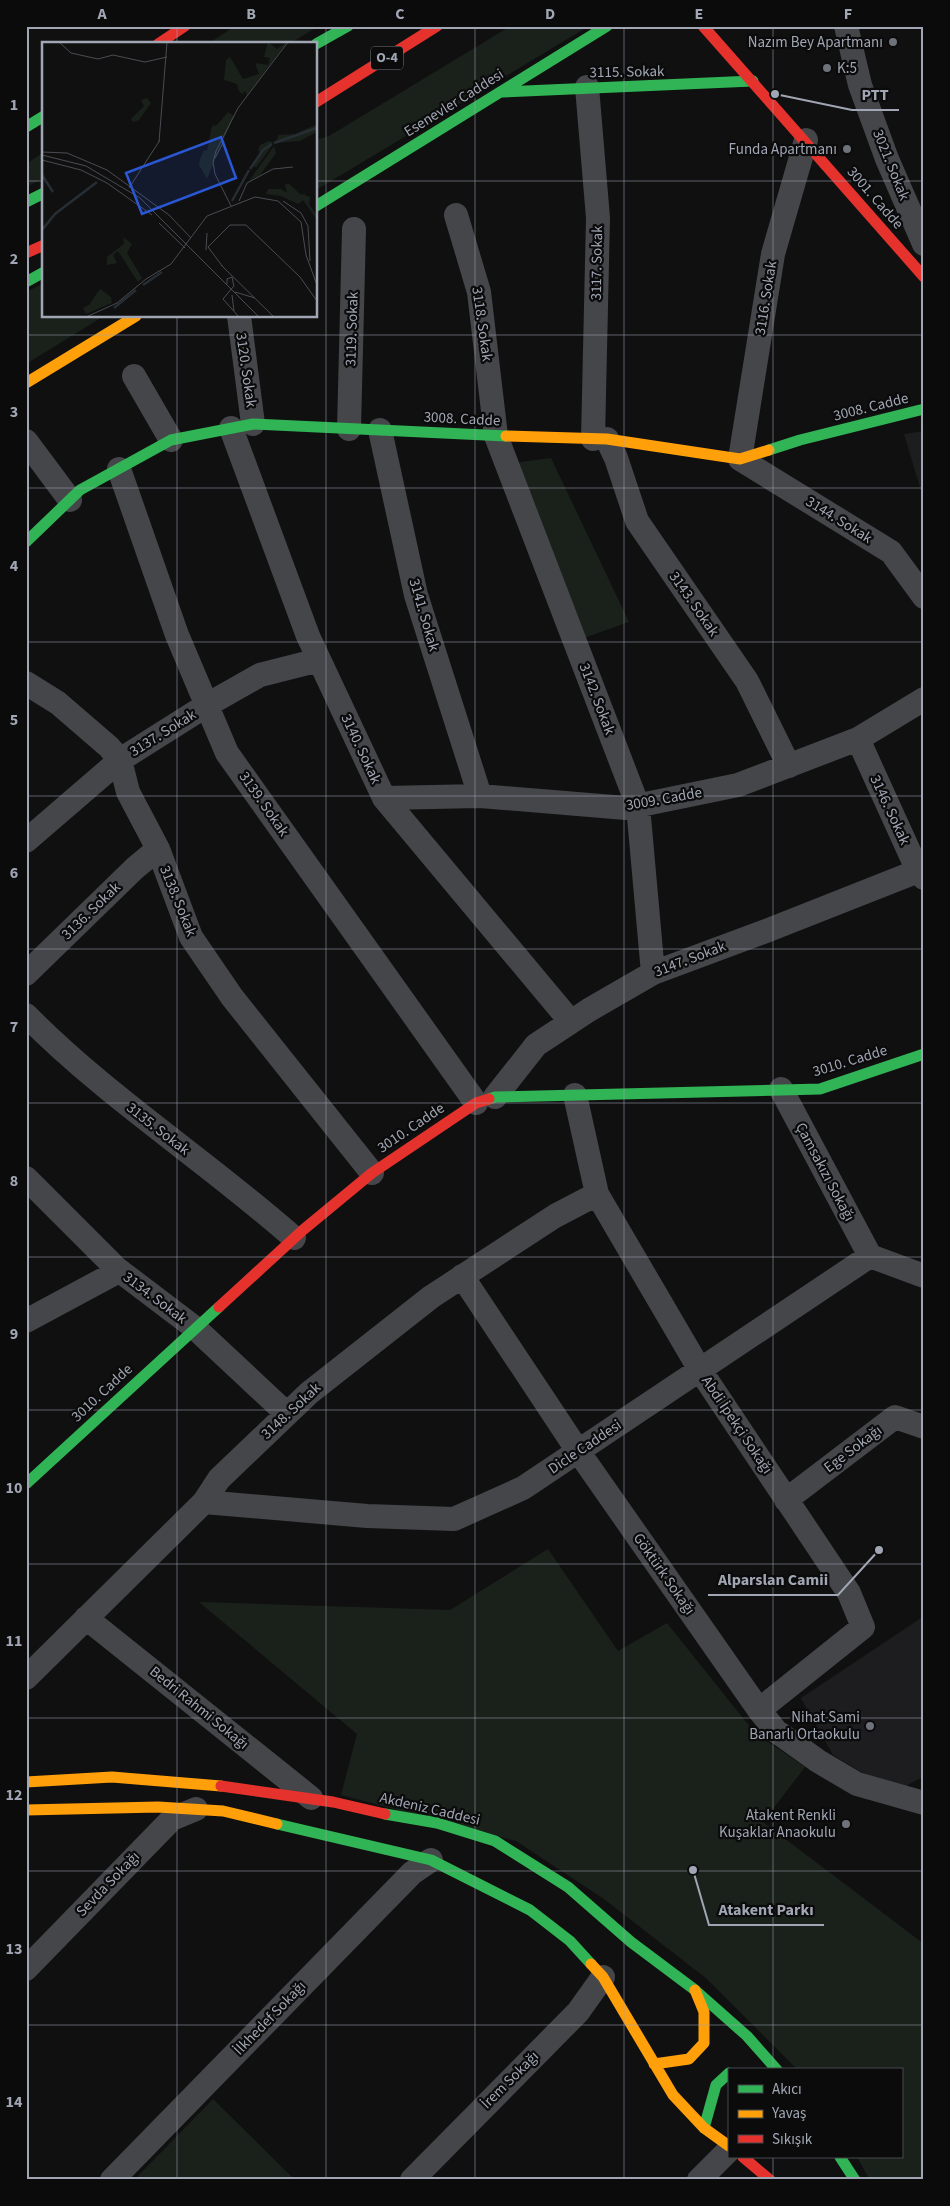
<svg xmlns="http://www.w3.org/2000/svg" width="950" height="2206" viewBox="0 0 950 2206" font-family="'Source Sans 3',sans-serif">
<rect width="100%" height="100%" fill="#101011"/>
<!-- built -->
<path fill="#1d1d1f" d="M924,431V501L904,434Z
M924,1616V1776L895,1792L833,1755L801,1698Z"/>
<!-- green -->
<path fill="#1a211b" d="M235,26H319L289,44H208Z
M511,26H589L316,190V140L329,136Z
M44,152V178L26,187V164Z
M44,283V316H104L26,364V292Z
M551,458L629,622L578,640L498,465Z
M548,1549L618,1651L667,1623L755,1733L805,1767L763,1822L924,1944V2180H870L857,2157H901V2070H798L707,1979L604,1899L516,1841L341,1795L357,1734L199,1602L450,1610Z
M213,2099L295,2180H134Z"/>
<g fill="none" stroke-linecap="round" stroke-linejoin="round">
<!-- street -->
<path stroke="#45464a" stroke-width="24" d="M846,26L860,85L887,159L924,244
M587,87L598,218L593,439
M806,140L773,254L740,459L891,552L924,597
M456,215L479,292L496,436L638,806L653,973
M239,316L253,424
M134,376L171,440
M231,428L308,636L384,798L571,1022
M349,429L354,229
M380,430L416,595L480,796
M607,439L616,458L637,521L747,681L789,766
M26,441L70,500
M119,469L177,635L227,753L476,1103
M26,683L58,703L109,747L120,760L128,792L158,849L191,937L232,997L372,1173
M858,739L918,871L924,878
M384,798L480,796L626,808L738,785L858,739L924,699
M26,841L120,760L207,705L260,675L319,660
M26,974L135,868L158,849
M26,1015C108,1098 207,1161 294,1238
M781,1089L870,1256
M575,1095L597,1194L700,1370L849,1593L863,1627L759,1710
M495,1097L536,1045L589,1010L653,973L766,931L918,871
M26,1178L116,1268L195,1328L287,1414
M870,1256L924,1276
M462,1276L578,1451L759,1710L776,1731L818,1761L857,1784L924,1803
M26,1321L119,1271
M786,1500L895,1417L924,1427
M204,1502L367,1516L454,1519L523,1488L870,1256
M86,1618L311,1798
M26,1678L204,1502L219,1479L309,1393L431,1297L555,1216L597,1194
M26,1969L172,1819L196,1809
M112,2180L412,1873L431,1860
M412,2180L578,2012L603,1977
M699,2180L729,2150"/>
<!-- fast -->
<path stroke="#30b455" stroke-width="11" d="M316,44L348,26
M503,92L753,81
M26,127L44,116
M26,202L44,193
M316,206L607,26
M26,282L44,272
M769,450L800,440L924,409
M26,542L80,490L171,440L253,424L506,436
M489,1099L495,1097L820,1089L924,1054
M26,1484L219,1307
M385,1814L437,1823L495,1841L568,1887L631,1942L695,1990L747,2036L777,2070
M277,1824L431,1860L530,1910L570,1941L591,1964
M704,2128L716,2085L729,2073
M840,2157L855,2180"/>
<!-- slow -->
<path stroke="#ff9f0a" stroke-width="11" d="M26,383L136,316
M506,436L607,439L740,459L769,450
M26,1782L112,1777L221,1786
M26,1810L158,1807L223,1811L277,1824
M591,1964L603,1977L673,2095L704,2128L729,2146
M654,2064L689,2059L704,2043V2012L695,1990"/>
<!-- jam -->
<path stroke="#e5322d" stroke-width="11" d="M703,26L924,277
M158,44L185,26
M316,102L437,26
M26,253L44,245
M219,1307L303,1230L372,1173L476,1103L489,1099
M221,1786L333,1802L385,1814
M743,2157L770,2180"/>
</g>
<!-- grid -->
<path fill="none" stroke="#a0a6b3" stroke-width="1" stroke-opacity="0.55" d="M177,26V44M326,26V2180M475,26V2180M624,26V2180M773,26V2070M26,181H44M316,181H924M177,316V2180M26,335H924M26,488H924M26,642H924M26,796H924M26,949H924M26,1103H924M26,1257H924M26,1410H924M26,1564H924M26,1718H924M26,1871H924M26,2025H924M773,2157V2180"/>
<!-- markers -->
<g fill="#6e727a" stroke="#0b0b0c" stroke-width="2">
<circle cx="893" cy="42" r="5"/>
<circle cx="827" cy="68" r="5"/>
<circle cx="847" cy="149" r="5"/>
<circle cx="870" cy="1726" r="5"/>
<circle cx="846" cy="1824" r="5"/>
</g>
<g text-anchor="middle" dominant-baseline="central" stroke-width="4.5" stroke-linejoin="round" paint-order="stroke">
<!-- shield labels -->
<rect fill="#0b0b0c" stroke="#737881" stroke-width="1" x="371" y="46.5" width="32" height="23" rx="4"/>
<g font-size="14" font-weight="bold" fill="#a0a6b3">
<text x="387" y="58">O-4</text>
</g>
<!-- poi labels -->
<g font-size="15" fill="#a0a6b3" stroke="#0b0b0c" text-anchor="end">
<text x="883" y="42">Nazım Bey Apartmanı</text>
<text x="837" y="68" text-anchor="start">K:5</text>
<text x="837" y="149">Funda Apartmanı</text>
<text x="860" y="1717">Nihat Sami<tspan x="860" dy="17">Banarlı Ortaokulu</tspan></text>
<text x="836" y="1815">Atakent Renkli<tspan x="836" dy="17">Kuşaklar Anaokulu</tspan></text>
</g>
<!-- street labels -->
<g font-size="15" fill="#a0a6b3" stroke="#0b0b0c">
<text transform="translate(627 72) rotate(-1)">3115. Sokak</text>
<text transform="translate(454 103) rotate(-32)">Esenevler Caddesi</text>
<text transform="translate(891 165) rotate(68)">3021. Sokak</text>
<text transform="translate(875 198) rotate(49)">3001. Cadde</text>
<text transform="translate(597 263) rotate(-89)">3117. Sokak</text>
<text transform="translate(766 298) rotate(-81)">3116. Sokak</text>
<text transform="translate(482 324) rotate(82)">3118. Sokak</text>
<text transform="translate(352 329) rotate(-88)">3119. Sokak</text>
<text transform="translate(246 370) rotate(82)">3120. Sokak</text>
<text transform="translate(871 407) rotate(-14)">3008. Cadde</text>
<text transform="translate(462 419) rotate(3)">3008. Cadde</text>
<text transform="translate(839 520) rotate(32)">3144. Sokak</text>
<text transform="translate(694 604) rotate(55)">3143. Sokak</text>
<text transform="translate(424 615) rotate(74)">3141. Sokak</text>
<text transform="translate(597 699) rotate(69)">3142. Sokak</text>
<text transform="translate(163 733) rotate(-32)">3137. Sokak</text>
<text transform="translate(361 749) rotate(65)">3140. Sokak</text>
<text transform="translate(664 799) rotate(-10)">3009. Cadde</text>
<text transform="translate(264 804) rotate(55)">3139. Sokak</text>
<text transform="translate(890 810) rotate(65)">3146. Sokak</text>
<text transform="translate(178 901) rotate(68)">3138. Sokak</text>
<text transform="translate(91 911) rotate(-44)">3136. Sokak</text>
<text transform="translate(690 959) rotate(-21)">3147. Sokak</text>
<text transform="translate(850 1061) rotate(-17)">3010. Cadde</text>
<text transform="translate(411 1128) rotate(-34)">3010. Cadde</text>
<text transform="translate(158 1129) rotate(38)">3135. Sokak</text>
<text transform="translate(825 1172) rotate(62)">Çamsakızı Sokağı</text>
<text transform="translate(155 1298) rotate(37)">3134. Sokak</text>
<text transform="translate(102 1393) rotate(-43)">3010. Cadde</text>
<text transform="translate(291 1411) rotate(-43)">3148. Sokak</text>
<text transform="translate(737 1425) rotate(56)">Abdi İpekçi Sokağı</text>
<text transform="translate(585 1447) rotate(-34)">Dicle Caddesi</text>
<text transform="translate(853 1449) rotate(-37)">Ege Sokağı</text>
<text transform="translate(664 1574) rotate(55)">Göktürk Sokağı</text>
<text transform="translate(199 1708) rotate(39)">Bedri Rahmi Sokağı</text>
<text transform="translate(430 1809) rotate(13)">Akdeniz Caddesi</text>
<text transform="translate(108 1884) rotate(-46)">Sevda Sokağı</text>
<text transform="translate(270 2018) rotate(-46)">İlkhedef Sokağı</text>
<text transform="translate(510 2080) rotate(-45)">İrem Sokağı</text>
</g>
</g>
<!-- overview -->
<g transform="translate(42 42)">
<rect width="275" height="275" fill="#101011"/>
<path d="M226,0L235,7L245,0L205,53L203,49L200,52L197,49L195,42L182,38L184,18L188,15L201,37L217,32L213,21L226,23L228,16L222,15ZM105,56L109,61L97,78L91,80L89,77L102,64L99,58ZM186,70L192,74L165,137L157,123L158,117L162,108L165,109L170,84L175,83ZM275,82V90L258,99L233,101L237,93L253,92ZM227,99L231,100L229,105L214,126L211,123L220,111L216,109L218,103ZM232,104L234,111L218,133L207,139ZM246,141L259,153L265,151L262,153L268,155L267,162L275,174V178L261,158L256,162L239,154L224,152L226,147H239L245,151L243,143ZM81,195L90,202L85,211L100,236L96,240L76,209L71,213L75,221L65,223V215L82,202ZM58,247L69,255L70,261L44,272L41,266L47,263Z" fill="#1a211b"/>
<path fill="none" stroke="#262e34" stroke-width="2.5" d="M232,101L275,86M208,127L221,108L230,102M0,133L11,150M190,159L207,128M0,188L13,172L55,140M101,243L120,230M72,266L94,248"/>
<path fill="none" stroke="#4a4c52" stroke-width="1" d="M17,0L29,11L56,17L71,13L103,20L125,15M117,100L125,0M0,110L25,111L65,128L127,173L149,196M0,113L44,124L98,156L217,275M173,116L182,99M0,118L39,128L65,141L110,173M87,146L118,98M197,159L205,141L231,127L251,125M241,159L259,171L266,184L268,219M189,164L173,132L171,120L174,109L196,66L246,0M117,181L143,206M164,208L165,191M179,223L232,275M181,225L166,205L188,183H204L258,235L275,259M185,242V237L190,235L192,245M191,245L181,257L197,275M193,250L213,256M190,253L192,269M44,275L75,261L104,237L129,222L165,174L213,155L236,159L259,180L264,213L275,243"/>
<path fill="#2a57d4" fill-opacity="0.15" stroke="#2a57d4" stroke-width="2.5" d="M179,95L194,136L100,172L84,131Z"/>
<rect width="275" height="275" fill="none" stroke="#a0a6b3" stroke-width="2.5"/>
</g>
<!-- callouts -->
<path fill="none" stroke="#a0a6b3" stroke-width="2" d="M775 94L852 110H899M879 1550L838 1595H708M693 1870L709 1925H824"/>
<g fill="#a0a6b3" stroke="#0b0b0c" stroke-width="2">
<circle cx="775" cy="94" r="5"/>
<circle cx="879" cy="1550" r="5"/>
<circle cx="693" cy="1870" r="5"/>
</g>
<g font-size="16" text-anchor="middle" font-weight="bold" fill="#a0a6b3" stroke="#0b0b0c" stroke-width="4.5" stroke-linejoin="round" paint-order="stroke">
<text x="875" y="100">PTT</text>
<text x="773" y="1585">Alparslan Camii</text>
<text x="766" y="1915">Atakent Parkı</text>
</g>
<!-- border -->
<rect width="950" height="2206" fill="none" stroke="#0b0b0c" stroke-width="55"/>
<!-- legend -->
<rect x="728" y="2068" width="175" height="90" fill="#0b0b0c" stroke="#47494f"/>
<rect x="738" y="2085" width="25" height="8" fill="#30b455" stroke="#47494f"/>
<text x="772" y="2094" font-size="15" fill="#a0a6b3">Akıcı</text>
<rect x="738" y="2110" width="25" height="8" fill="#ff9f0a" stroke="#47494f"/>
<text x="772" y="2118" font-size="15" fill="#a0a6b3">Yavaş</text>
<rect x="738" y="2135" width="25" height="8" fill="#e5322d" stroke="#47494f"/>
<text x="772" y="2144" font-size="15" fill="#a0a6b3">Sıkışık</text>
<rect x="28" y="28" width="894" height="2150" fill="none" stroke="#a0a6b3" stroke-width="2"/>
<g font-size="16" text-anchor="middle" font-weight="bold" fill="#a0a6b3">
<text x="102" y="19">A</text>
<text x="251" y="19">B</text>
<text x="400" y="19">C</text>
<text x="550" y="19">D</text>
<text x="699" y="19">E</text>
<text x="848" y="19">F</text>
<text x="14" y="110">1</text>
<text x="14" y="264">2</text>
<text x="14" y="417">3</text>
<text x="14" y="571">4</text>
<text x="14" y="725">5</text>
<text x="14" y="878">6</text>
<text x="14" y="1032">7</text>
<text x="14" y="1186">8</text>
<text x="14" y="1339">9</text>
<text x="14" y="1493">10</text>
<text x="14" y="1646">11</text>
<text x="14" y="1800">12</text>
<text x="14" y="1954">13</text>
<text x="14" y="2107">14</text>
</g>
</svg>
